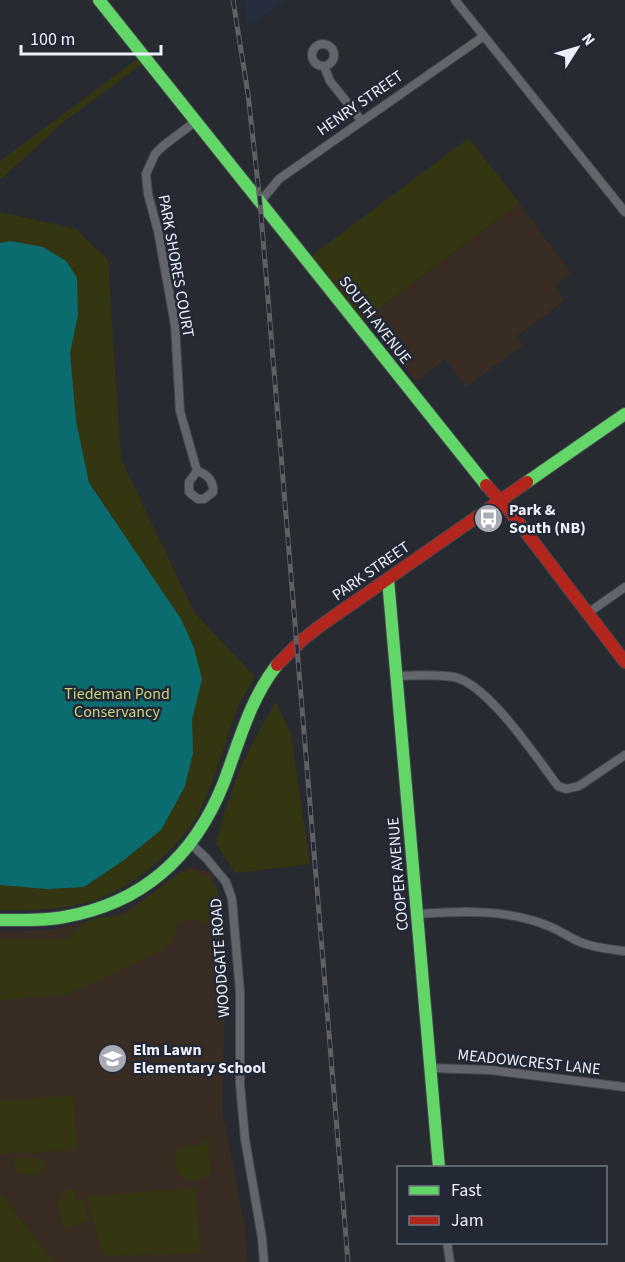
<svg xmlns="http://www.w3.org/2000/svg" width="625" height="1262" viewBox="0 0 625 1262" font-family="'Source Sans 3',sans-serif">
<rect width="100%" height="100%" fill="#272a31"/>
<!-- built -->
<path fill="#262d3e" d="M244,0H286L248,27Z"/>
<!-- education -->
<path fill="#392c23" d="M519,203L571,273L555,286L565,300L517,336L523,345L466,387L445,359L416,381L366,318Z
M189,867L212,872L219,909L225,1008L222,1109L245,1227L247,1262H54L0,1192V932L50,930L123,913Z"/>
<!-- green -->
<path fill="#333611" d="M137,59L141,65L65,121L0,180V161Z
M469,138L519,203L358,324L306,260Z
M0,212L76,229L108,260L121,459L194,612L255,677C249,687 241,698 237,709C225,742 216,776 201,808C181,849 127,894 82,904C56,910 27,910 0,910Z
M276,702L291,734L310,864L235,873L216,844C228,793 248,746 276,702Z
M195,870C212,879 216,881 220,900L207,922L189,920L177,923L176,935L162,950L70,994L0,1000V939H65L89,920L101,917L123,916L179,873Z
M73,1096L77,1150L0,1154V1101Z
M206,1140L210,1142L208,1151L211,1172C200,1185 181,1183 175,1166V1156L179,1148L201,1144Z
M34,1158L46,1161L44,1169L33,1176L15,1171L14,1158Z
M73,1188L76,1199L82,1198L89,1221L65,1229L57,1204L65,1190Z
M195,1188L201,1253L104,1256L86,1197Z
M0,1192L6,1200L54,1262H0Z"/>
<!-- water -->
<path fill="#0b6c70" d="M10,241L43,247L66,261L77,278L78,315L70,353L76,421L89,483L181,619L194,648L202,679L192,720L193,753L185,786L161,830L124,860L84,887L46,889L0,885V243Z"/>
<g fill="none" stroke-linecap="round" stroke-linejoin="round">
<defs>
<path id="street" d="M455,0L625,212
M312 55a11 11 0 1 1 22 0a11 11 0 1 1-22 0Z
M324,66L330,81L361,120
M196,121L163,146L155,154L146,174L148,194L158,231L175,325L180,411L197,471
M260,202L279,179L484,36
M197,471C207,474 214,481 213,492L204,499H198L189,492V482Z
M588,613L625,587
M398,676C416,675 436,674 454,677C488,684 536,757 558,786L566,789L579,786L625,755
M191,844L206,858L226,882L232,899L240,992V1085L245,1139L262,1238L264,1262
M417,914C459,911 506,909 546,925C558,929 568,937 580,942C594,948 609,949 625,951
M431,1068L490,1070L625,1087
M447,1242L450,1262"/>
<path id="fast" d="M99,0L486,485
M527,482L625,414
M388,579L439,1168
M0,920C21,920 43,921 64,917C144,903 195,856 224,782C239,742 250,699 277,665"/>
<path id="jam" d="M486,485L509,510L625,662
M277,665L302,640L320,626L527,482"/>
</defs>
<!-- street casing -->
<use href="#street" stroke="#45474e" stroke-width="10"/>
<!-- fast casing -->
<use href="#fast" stroke="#45474e" stroke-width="14"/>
<!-- jam casing -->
<use href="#jam" stroke="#45474e" stroke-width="14"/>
<!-- street -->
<use href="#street" stroke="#62656b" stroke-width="8"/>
<!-- fast -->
<use href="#fast" stroke="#63d668" stroke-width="12"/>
<!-- jam -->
<use href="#jam" stroke="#b3261e" stroke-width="12"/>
<defs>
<path id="rail" d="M233,0L248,94L260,202L348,1262"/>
</defs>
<!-- rail casing -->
<use href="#rail" stroke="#5e6066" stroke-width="5"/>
<!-- rail -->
<use href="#rail" stroke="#232835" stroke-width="3" stroke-dasharray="9" stroke-linecap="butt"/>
</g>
<!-- icons -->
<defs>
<symbol id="bus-disc" viewBox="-11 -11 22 22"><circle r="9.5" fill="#a8abb3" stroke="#232835"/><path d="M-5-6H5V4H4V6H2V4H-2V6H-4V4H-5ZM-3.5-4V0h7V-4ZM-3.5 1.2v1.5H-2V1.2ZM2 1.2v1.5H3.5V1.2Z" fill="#fff"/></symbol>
<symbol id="school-disc" viewBox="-11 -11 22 22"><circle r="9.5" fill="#a8abb3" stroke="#232835"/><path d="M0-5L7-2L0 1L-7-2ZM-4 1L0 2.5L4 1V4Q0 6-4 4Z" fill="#fff"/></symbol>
</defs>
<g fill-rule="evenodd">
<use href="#bus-disc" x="472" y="502" width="33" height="33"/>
<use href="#school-disc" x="96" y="1042" width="33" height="33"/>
</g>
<g text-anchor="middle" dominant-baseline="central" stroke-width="5" stroke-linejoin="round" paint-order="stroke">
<!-- street labels -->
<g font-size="16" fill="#edf0f9" stroke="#232835">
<text transform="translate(360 103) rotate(-35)">HENRY STREET</text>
<text transform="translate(176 266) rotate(80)">PARK SHORES COURT</text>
<text transform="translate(375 320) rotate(52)">SOUTH AVENUE</text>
<text transform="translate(371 571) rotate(-35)">PARK STREET</text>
<text transform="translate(398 874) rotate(-95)">COOPER AVENUE</text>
<text transform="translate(220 958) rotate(-94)">WOODGATE ROAD</text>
<text transform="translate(529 1062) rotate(6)">MEADOWCREST LANE</text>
</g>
<!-- poi labels -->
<g font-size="16" font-weight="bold" fill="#edf0f9" stroke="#232835" text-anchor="start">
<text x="509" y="510">Park &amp;<tspan x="509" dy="18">South (NB)</tspan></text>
<text x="133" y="1050">Elm Lawn<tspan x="133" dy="18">Elementary School</tspan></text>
</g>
<!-- park labels -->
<g font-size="16" fill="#c9d37a" stroke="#232835">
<text x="117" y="694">Tiedeman Pond<tspan x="117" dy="18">Conservancy</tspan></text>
</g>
</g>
<!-- legend -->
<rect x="397" y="1166" width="210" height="78" fill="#232835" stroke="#747883" stroke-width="1.5"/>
<rect x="409" y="1186" width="30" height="9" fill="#63d668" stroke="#747883" stroke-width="1.5"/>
<text x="451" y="1196" font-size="18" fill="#edf0f9">Fast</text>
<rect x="409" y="1216" width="30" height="9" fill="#b3261e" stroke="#747883" stroke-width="1.5"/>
<text x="451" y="1226" font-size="18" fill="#edf0f9">Jam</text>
<!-- north arrow -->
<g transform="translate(577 48) rotate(53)" stroke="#232835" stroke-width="4.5" paint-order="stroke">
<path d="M0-4.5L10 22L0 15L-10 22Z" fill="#edf0f9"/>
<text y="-9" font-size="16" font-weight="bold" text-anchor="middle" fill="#edf0f9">N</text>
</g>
<!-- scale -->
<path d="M21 45v9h140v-9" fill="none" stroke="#edf0f9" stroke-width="3"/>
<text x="30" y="45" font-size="18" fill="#edf0f9" stroke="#232835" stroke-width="4.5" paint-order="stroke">100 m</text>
</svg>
